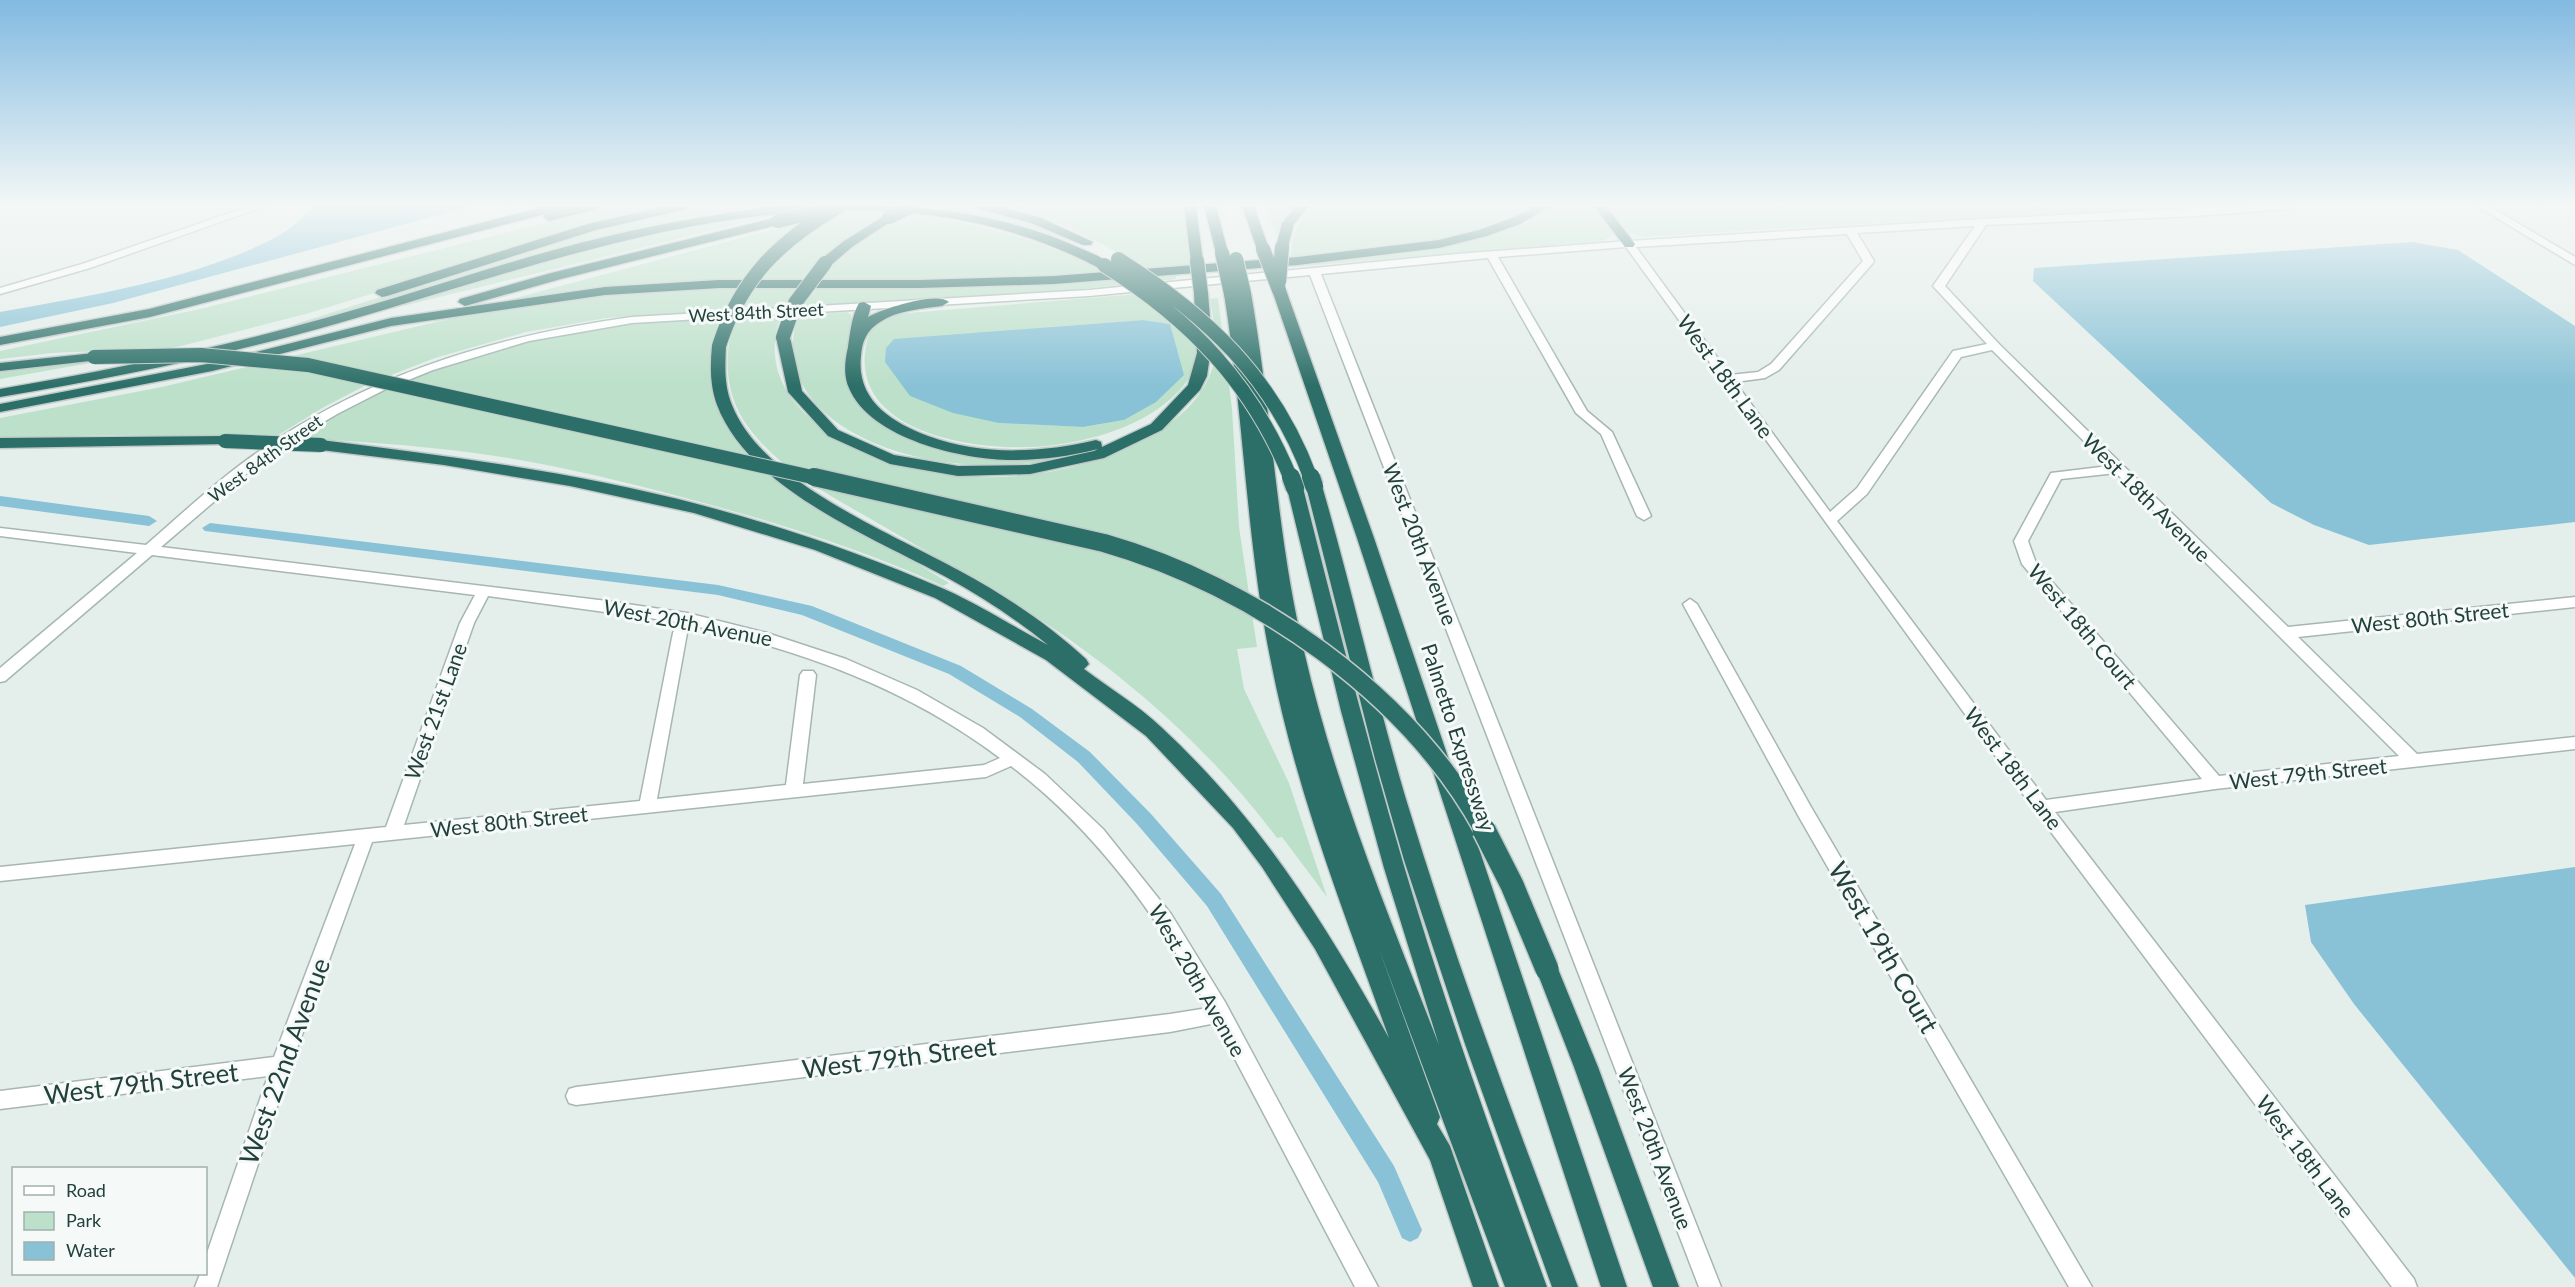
<svg xmlns="http://www.w3.org/2000/svg" width="2575" height="1287" viewBox="0 0 2575 1287" font-family="Lato,sans-serif">
<rect width="100%" height="100%" fill="#e4eeeb"/>
<!-- green -->
<path fill="#bce0c9" fill-rule="evenodd" d="M613,206H670L636,213L309,313L189,344L172,348L52,353L0,359V351L200,309Z
M703,206H771C606,221 452,287 292,327V325L584,233Z
M922,206C936,206 951,204 965,206C1001,210 1038,224 1070,239L1066,240L1004,221Z
M1003,206H1183L1191,268L1149,271L1102,244L1060,224Z
M1264,206H1299L1290,214L1277,234Z
M1313,206H1538C1462,246 1375,248 1291,258C1291,237 1297,221 1313,206Z
M1552,206H1594L1613,230L1612,236L1603,241L1293,267L1444,247L1515,225Z
M1606,206H2254L1802,227L1644,237L1625,232Z
M853,209L893,211L833,249L803,279H757L767,266L834,214Z
M788,212L366,315L589,248L699,221Z
M909,212C981,226 1042,238 1108,274L988,280L819,279C842,250 875,229 909,212Z
M808,220L766,253L742,280L627,286L497,303Z
M1176,276V279L1082,289L606,318L526,332L435,358L368,384L324,407L275,437L111,435L0,438V418L162,387L474,313L591,295L700,287L1005,284Z
M1138,294L1200,347C1196,360 1193,374 1184,385C1154,422 1100,439 1054,445C982,455 832,434 871,328L883,319L896,314ZM1143,320L1170,324L1124,420L1083,427L999,423L1051,327Z
M1218,298L1232,409L1239,527L1257,647L1237,649L1244,689L1289,783L1327,897L1282,837L1277,838C1203,739 1101,653 994,591C955,568 916,545 876,522C831,496 781,471 749,428C725,396 723,358 734,320L780,318C746,417 882,470 958,476C1021,481 1088,470 1143,440C1174,423 1203,401 1213,366C1220,346 1213,320 1210,299Z
M847,312L851,315L853,326L844,370L855,399L867,411L906,436L1019,458H1054L1053,461C1020,465 986,467 953,463C876,455 768,409 798,315Z
M720,319C678,421 773,477 847,521C881,542 915,562 949,583L943,586C875,555 801,530 729,510C672,494 615,479 557,467C472,449 385,443 299,438C388,379 492,343 597,328C638,322 679,322 720,319Z
M107,360L0,379V371Z"/>
<!-- water -->
<path fill="#89c2d6" d="M315,206H472L113,303L0,327V312C89,296 205,278 283,233C294,226 304,215 315,206Z
M2412,242L2458,250L2575,326V522L2369,545L2314,525L2271,503L2033,281L2034,268Z
M1143,320L1170,324L1184,375L1156,402L1124,420L1083,427L999,423L953,413L910,396L885,362L886,348L894,339Z
M2575,867V1278L2354,1004L2311,942L2305,905Z"/>
<g fill="none" stroke-linecap="round" stroke-linejoin="round">
<!-- canal -->
<path fill="#89c2d6" fill-rule="evenodd" d="M0,496L149,516L157,521L149,526L0,506Z
M210,523L718,585L812,606L961,666L1032,709L1090,752L1151,814L1221,894L1394,1166L1422,1230L1418,1238L1410,1242L1402,1238L1378,1182L1207,906L1137,824L1078,762L1020,717L949,674L802,615L718,595L205,531L202,528Z"/>
<defs>
<path id="minor" d="M250,206H265L90,268L0,294V288L82,264Z
M2248,206H2292L2287,209L2196,216L1986,225L1945,286L1999,344L2288,627L2575,597V607L2298,637L2417,754L2575,737V749L2215,789L2055,812L2414,1279L2417,1287H2392L2036,812L1626,247L1498,257L1587,411L1612,432L1651,516L1644,520L1637,516L1601,434L1576,413L1488,258L1321,274L1721,1287H1699L1310,275L1089,296L632,323L529,341L433,370L386,389L339,413L294,439L251,470L161,547L607,601L687,613L767,633L846,659L917,690L983,728L1045,774L1103,829L1171,914L1225,1002L1378,1287H1355L1216,1023L1170,1032L576,1105L569,1103L566,1096L569,1089L576,1087L1170,1014L1208,1008C1158,916 1095,830 1011,766L986,777L372,842L291,1065L217,1287H195L200,1274H206V1256L268,1076L0,1109V1091L274,1057L355,844L0,881V867L386,827L460,623L475,595L152,555L5,681L0,682V668L137,553L0,536V528L146,545C177,518 207,490 240,465C357,378 488,337 632,317L1089,290L1457,254L1629,241L1983,219ZM1975,226L1933,286L1987,344L1953,351L1857,488L1830,512L1735,382L1765,378L1779,370L1873,263L1874,261L1857,233ZM1847,234L1863,261L1771,364L1758,372L1730,375L1636,247ZM1992,350L2109,466L2051,473L2014,541L2022,564L2202,779L2046,800L1837,521L1867,494L1961,357ZM2116,473L2399,756L2219,776L2036,563L2028,541L2061,479ZM488,596L678,622L673,633L640,801L404,825L474,623ZM691,625C804,652 906,687 1000,758L984,765L803,784L816,675L813,671H803L800,675L786,785L657,799L687,633Z
M2477,206H2489L2575,257V265Z
M1690,599L1697,604L1811,807L2092,1287H2069L1799,817L1683,604Z"/>
<path id="highway" d="M547,206H567L565,209L150,317L0,345V337L149,309Z
M579,206H599L597,209L549,221L543,217L545,214Z
M667,206H689L687,209L596,230L387,296L382,297L375,293L377,290L588,224Z
M774,206C875,202 980,204 1075,246C1086,251 1102,256 1110,265L1109,268H1099C855,140 581,254 339,323C227,355 114,378 0,397V389C111,370 221,348 329,317C428,290 525,254 626,232C675,221 724,213 774,206Z
M977,206H997L1039,217L1093,242L1091,245H1083L1031,223L979,209Z
M1184,206H1196L1203,261L1202,264L1197,265L1191,261Z
M1204,206H1216L1228,253L1227,256L1222,257L1216,253Z
M1242,206H1254L1269,249L1268,252H1258L1257,249Z
M1296,206H1309L1294,224L1287,250H1277L1276,247L1282,223Z
M1536,206H1551L1520,224L1487,236L1439,248L1298,265L1054,284L920,288H719L605,295L391,326L212,371L0,412V404L212,363L391,318L605,287L719,280H920L1054,276L1298,257L1439,240L1479,230L1512,218Z
M1594,206H1606L1635,244L1633,247H1625Z
M889,213L893,214L895,217L893,220L852,247L830,266H820L819,263L820,260L844,241Z
M778,217L782,218L784,221L782,224L561,279L465,306L458,302L460,299L551,273Z
M1279,286L1286,290L1374,538L1627,1287H1601L1357,538L1272,290Z
M1201,289L1208,293L1212,341L1207,376L1200,390L1162,430L1104,458L1030,474L958,476L890,464L828,436L788,392L776,337L783,333L790,337L802,391L838,430L894,455L958,466L1030,465L1094,451L1098,449C1070,456 1042,460 1013,460C963,460 870,439 849,388C843,375 845,360 848,347C850,333 852,315 859,303L864,302L871,306L868,317C882,309 937,291 949,302L942,306C921,309 898,310 880,322C867,330 862,341 861,356C856,400 891,422 928,436C982,456 1041,453 1096,440L1101,442L1102,447L1151,424L1188,385L1197,353L1194,293Z
M1244,289L1251,293C1272,412 1276,534 1304,651C1335,787 1389,916 1439,1045L1384,868L1341,711L1287,488L1295,483L1303,488C1335,614 1367,741 1404,866C1446,1008 1496,1148 1547,1287H1505L1379,949L1440,1117L1437,1124L1450,1146L1499,1287H1473L1430,1160L1315,949L1262,867L1233,828L1146,736L1046,660L935,598L815,550L694,513L570,486L444,465L321,450L313,445L321,440C448,456 576,472 701,505C784,527 865,555 944,589C980,605 1014,627 1048,645C1016,619 982,597 946,577C872,537 749,489 717,405C710,386 710,366 712,346L714,343H724L726,346C725,366 724,386 732,405C762,482 891,533 960,571C1006,596 1048,624 1086,659L1089,664L1084,669C1109,688 1138,705 1161,727C1260,819 1323,920 1389,1038C1345,915 1296,791 1271,662C1246,541 1244,416 1224,294L1231,290L1237,294Z
M94,353L99,354L101,357L99,360L0,371V363Z
M225,436L233,441L230,444L0,448V438Z
M1314,481L1322,486C1352,589 1375,694 1405,796C1455,962 1517,1125 1578,1287H1552L1465,1044L1404,860L1375,759L1306,486Z
M1547,959L1555,962L1558,969L1598,1067L1679,1287H1653L1574,1067L1536,969L1539,962Z"/>
</defs>
<!-- minor casing -->
<use href="#minor" stroke="#a6b7b3" stroke-width="3"/>
<!-- highway casing -->
<use href="#highway" stroke="#c1cac8" stroke-width="3"/>
<!-- minor -->
<use href="#minor" fill="#fff" fill-rule="evenodd"/>
<!-- highway -->
<use href="#highway" fill="#2c6f68" fill-rule="evenodd"/>
<defs>
<path id="highway-bridge-far2" d="M889,217L912,206
M778,221L823,210
M1263,249L1279,290
M1222,253L1231,294
M1118,259C1207,315 1274,378 1311,479
M1236,259L1244,293
M1197,261L1201,293
M1104,265C1191,320 1252,383 1291,479
M1279,282L1282,247
M783,337L795,303L825,263
M719,346C740,279 780,240 840,206
M94,357L201,355L308,365L821,479
M225,441L321,445"/>
<path id="highway-bridge-far1" d="M814,477L1104,543C1254,586 1409,693 1484,831
M1291,477L1295,488
M1311,477L1314,486"/>
<path id="highway-bridge" d="M1484,830L1512,885L1547,969"/>
</defs>
<!-- highway-bridge-far2 casing -->
<use href="#highway-bridge-far2" stroke="#c1cac8" stroke-width="16" stroke-linecap="butt"/>
<!-- highway-bridge-far1 casing -->
<use href="#highway-bridge-far1" stroke="#c1cac8" stroke-width="21" stroke-linecap="butt"/>
<!-- highway-bridge casing -->
<use href="#highway-bridge" stroke="#c1cac8" stroke-width="26" stroke-linecap="butt"/>
<!-- highway-bridge-far2 -->
<use href="#highway-bridge-far2" stroke="#2c6f68" stroke-width="14"/>
<!-- highway-bridge-far1 -->
<use href="#highway-bridge-far1" stroke="#2c6f68" stroke-width="18"/>
<!-- highway-bridge -->
<use href="#highway-bridge" stroke="#2c6f68" stroke-width="23"/>
</g>
<!-- sky -->
<linearGradient id="sky" x2="0" y2="1"><stop stop-color="#82bae1"/><stop offset="0.53" stop-color="#f3f7f6"/><stop offset="1" stop-color="#f3f7f6" stop-opacity="0"/></linearGradient>
<rect width="2575" height="386" fill="url(#sky)"/>
<g text-anchor="middle" dominant-baseline="central" stroke-width="6" stroke-linejoin="round" paint-order="stroke">
<!-- far-street labels -->
<g font-size="18" fill="#22413c" stroke="#f5faf8">
<text transform="translate(756 312) rotate(-3)">West 84th Street</text>
<text transform="translate(265 458) rotate(-36)">West 84th Street</text>
</g>
<!-- street labels -->
<g font-size="21" fill="#22413c" stroke="#f5faf8">
<text transform="translate(1726 376) rotate(54)">West 18th Lane</text>
<text transform="translate(2147 497) rotate(45)">West 18th Avenue</text>
<text transform="translate(1421 544) rotate(69)">West 20th Avenue</text>
<text transform="translate(2430 617) rotate(-6)">West 80th Street</text>
<text transform="translate(688 622) rotate(11)">West 20th Avenue</text>
<text transform="translate(2083 626) rotate(50)">West 18th Court</text>
<text transform="translate(435 711) rotate(-70)">West 21st Lane</text>
<text transform="translate(1459 737) rotate(72)">Palmetto Expressway</text>
<text transform="translate(2014 768) rotate(53)">West 18th Lane</text>
<text transform="translate(2308 773) rotate(-6)">West 79th Street</text>
<text transform="translate(509 821) rotate(-6)">West 80th Street</text>
<text transform="translate(1198 980) rotate(60)">West 20th Avenue</text>
<text transform="translate(1656 1148) rotate(69)">West 20th Avenue</text>
<text transform="translate(2306 1156) rotate(53)">West 18th Lane</text>
</g>
<!-- near-street labels -->
<g font-size="26" fill="#22413c" stroke="#f5faf8">
<text transform="translate(1884 947) rotate(60)">West 19th Court</text>
<text transform="translate(899 1057) rotate(-7)">West 79th Street</text>
<text transform="translate(284 1061) rotate(-70)">West 22nd Avenue</text>
<text transform="translate(141 1083) rotate(-7)">West 79th Street</text>
</g>
</g>
<!-- legend -->
<rect x="12" y="1167" width="195" height="108" fill="#f5faf8" stroke="#a1b0ad" stroke-width="1.5"/>
<rect x="24" y="1186" width="30" height="9" fill="#ffffff" stroke="#a1b0ad" stroke-width="1.5"/>
<text x="66" y="1197" font-size="18" fill="#22413c">Road</text>
<rect x="24" y="1212" width="30" height="18" fill="#bce0c9" stroke="#a1b0ad" stroke-width="1.5"/>
<text x="66" y="1227" font-size="18" fill="#22413c">Park</text>
<rect x="24" y="1242" width="30" height="18" fill="#89c2d6" stroke="#a1b0ad" stroke-width="1.5"/>
<text x="66" y="1257" font-size="18" fill="#22413c">Water</text>
</svg>
